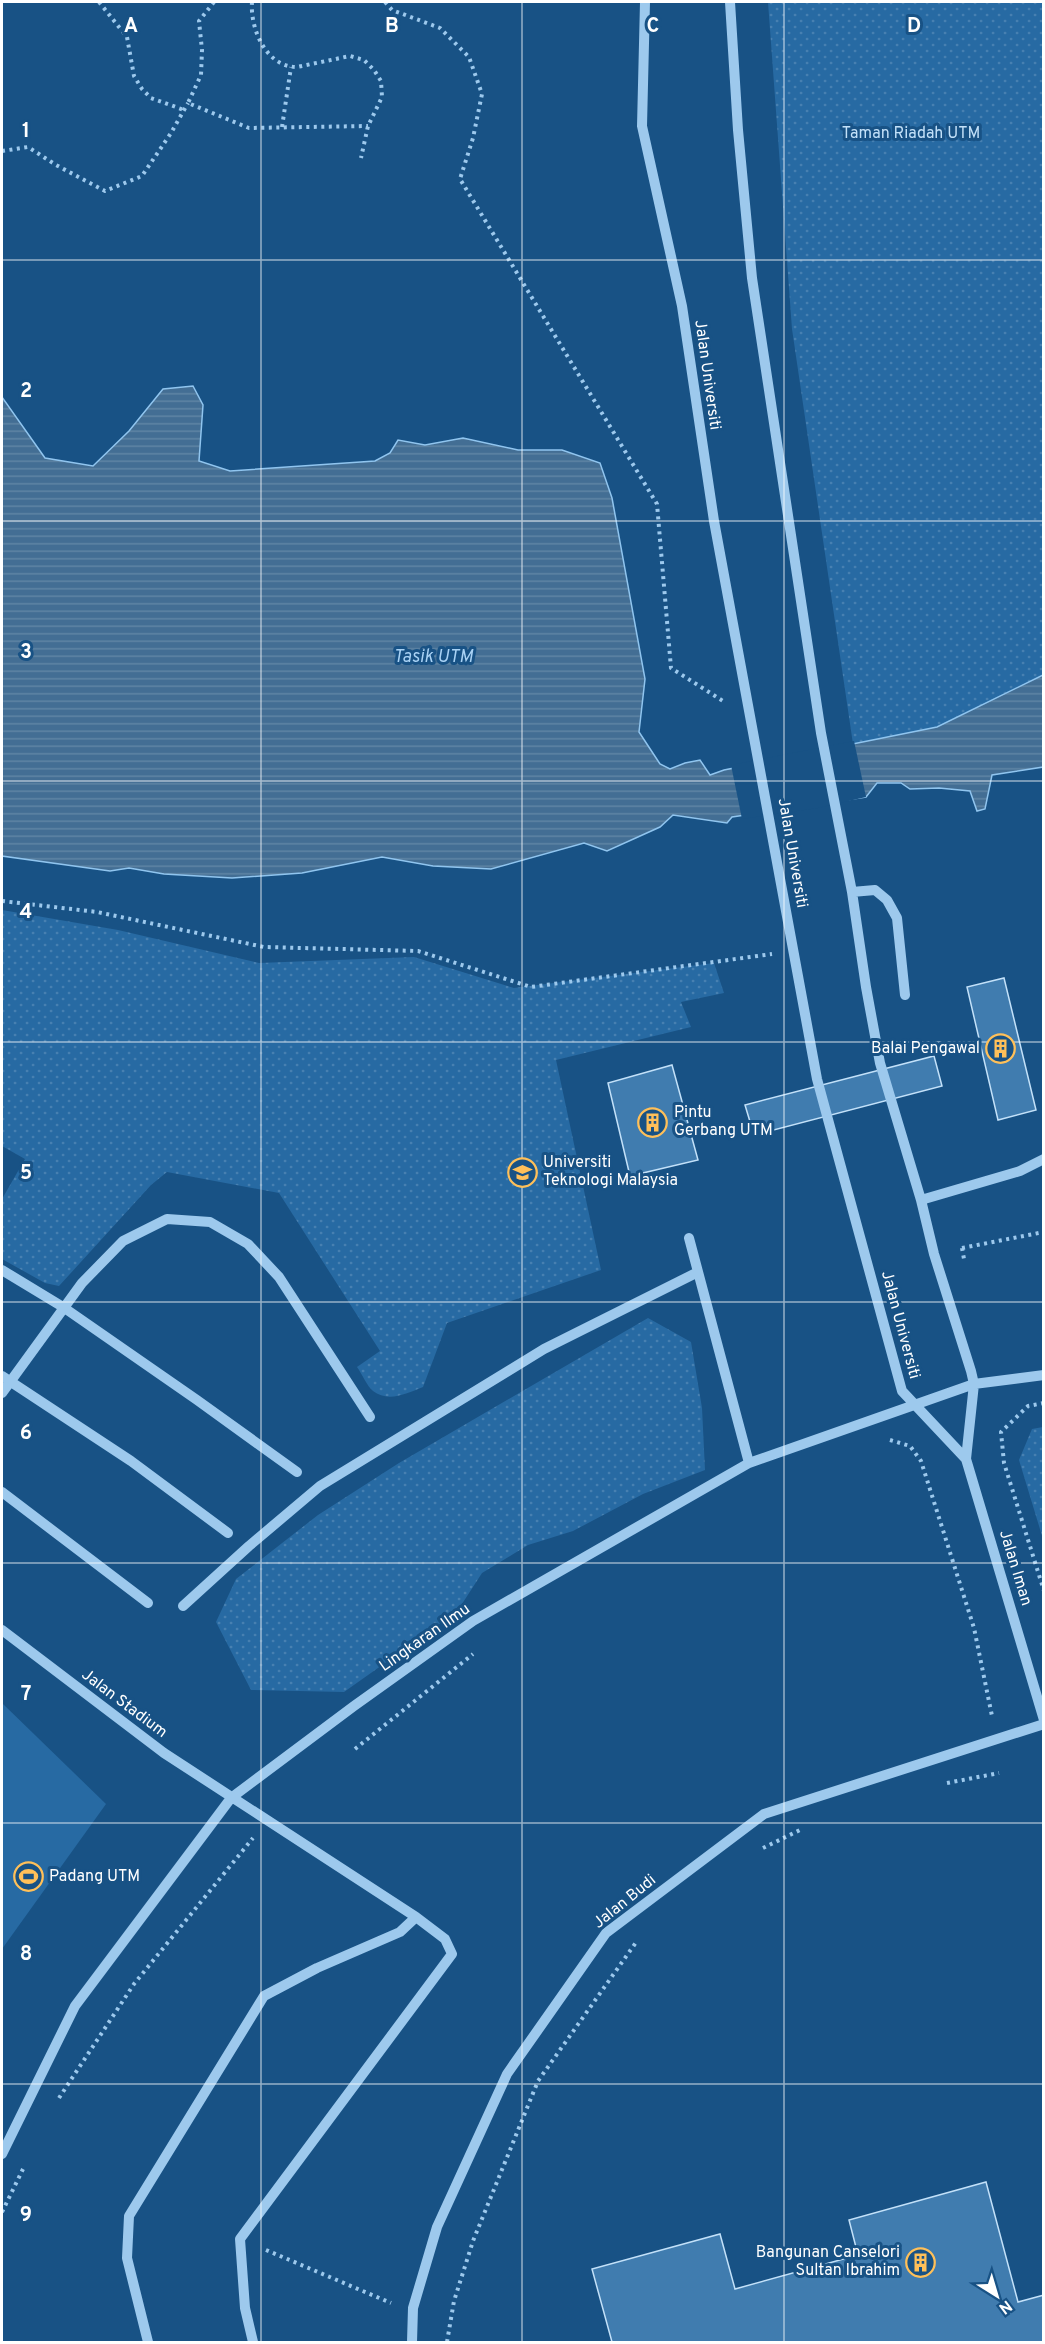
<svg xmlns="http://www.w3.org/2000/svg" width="1045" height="2344" viewBox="0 0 1045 2344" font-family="Overpass,sans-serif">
<defs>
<pattern id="grass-dots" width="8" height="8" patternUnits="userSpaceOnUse" patternTransform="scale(1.5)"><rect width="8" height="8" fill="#276aa3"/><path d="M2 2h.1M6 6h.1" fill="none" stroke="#4780b1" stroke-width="1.8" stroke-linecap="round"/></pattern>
<pattern id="water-rules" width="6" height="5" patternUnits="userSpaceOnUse" patternTransform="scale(1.5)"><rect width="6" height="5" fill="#436e94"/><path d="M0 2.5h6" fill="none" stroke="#5f84a4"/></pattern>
</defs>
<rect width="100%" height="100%" fill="#185285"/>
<!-- grass -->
<path fill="url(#grass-dots)" d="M768,2H1043V675L937,727L853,744L792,329Z
M2,910L118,930L259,963L414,957L514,988L714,963L724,993L681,1002L691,1027L556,1060L601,1270L447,1323L423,1387C408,1393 388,1403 373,1391C367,1386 362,1374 357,1367L380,1351L279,1193L167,1172L151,1185L59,1286L45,1283L2,1259V1199L25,1159L2,1146Z
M648,1318L691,1342L702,1408L705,1470L643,1494L573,1531L528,1545L482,1573L460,1607L436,1627L344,1692L251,1690L216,1622L236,1579L318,1515L399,1463Z
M1043,1427H1044L1043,1539L1019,1460L1032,1429Z"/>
<!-- pitch -->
<path fill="#276aa3" d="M2,1703L106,1804L2,1949Z"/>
<!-- water -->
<path fill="url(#water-rules)" stroke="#90c5ef" stroke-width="1.5" d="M193,386L203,405L199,461L230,471L375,461L390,453L398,440L425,445L463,438L518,450H562L600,463L612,498L645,679L639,732L660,764L670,769L685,763L700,760L710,775L724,770L937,727L1043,675V767L992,775L985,809L977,811L970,791L939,788L910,789L901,783H877L866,797L732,817L727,823L673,815L660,827L607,851L584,843L491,869L433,866L382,857L302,873L232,878L164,874L129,868L110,871L2,856V397L45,458L93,466L129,431L163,389Z"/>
<!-- pier -->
<path fill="#185285" d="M854,741L866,797L818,808L742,819L731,765Z"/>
<!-- building -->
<path fill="#407caf" stroke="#c3e1f9" stroke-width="1.5" d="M1004,978L1036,1110L998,1120L967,987Z
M934,1056L942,1086L754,1135L745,1105Z
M672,1065L698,1160L630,1176L608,1083Z
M986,2182L1018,2302L1044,2295V2342H612L592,2269L720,2234L735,2289L858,2255L849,2220Z"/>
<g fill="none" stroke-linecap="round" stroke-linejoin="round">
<!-- path -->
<path stroke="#9dc9ed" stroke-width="4" stroke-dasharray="3 4.5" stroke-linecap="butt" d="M99,2L127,37L134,76L142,89L151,98L184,110
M214,2L199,21L202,50L201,75L188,103L249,128L368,126
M252,2C250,27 265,67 297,67L350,56L364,60L374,70L381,81L382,97L368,126L361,158
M385,2L392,10L440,28L469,57L482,94L473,138L460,179L657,504L671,668L723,701
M282,127L291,67
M2,151L28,147L56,165L105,191L142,176L171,133L188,103
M2,901L97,912L264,947L418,951L531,987L772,954
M962,1248L964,1259
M962,1248L1044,1232
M1044,1403L1028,1406L1001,1432L1004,1463L1044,1591
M890,1440L910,1446L921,1461L974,1628L992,1716
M355,1749L473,1654
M947,1783L999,1773
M763,1848L800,1830
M59,2098L134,1984L253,1838
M2,2212L23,2169
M266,2250L391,2303
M447,2342L454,2301L473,2241L538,2081L637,1941"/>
<!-- minor -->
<path stroke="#9dc9ed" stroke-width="10" d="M645,2L642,126L682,306L714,521L817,1079L902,1391L966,1459
M730,2L738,130L752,278L821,733L852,892L866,987L880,1063L921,1200L934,1254L971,1371L974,1384L966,1459L1044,1720
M852,892L875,890L887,900L897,918L905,995
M921,1200L1020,1171L1044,1159
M689,1238L749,1463
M2,1270L63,1307L197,1400L297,1472
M2,1376L131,1461L228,1533
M2,1393L82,1283L123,1241L167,1219L210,1222L248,1244L279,1277L370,1417
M2,1492L148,1603
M183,1606L249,1546L320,1486L544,1349L698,1272
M2,1630L164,1753L416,1917L445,1939L452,1954L240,2239L245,2308L253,2342
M2,2154L75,2006L231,1798L354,1706L473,1621L749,1463L974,1384L1044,1375
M148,2342L127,2258L129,2216L264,1996L317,1968L400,1932L416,1917
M412,2342L413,2308L437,2227L507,2074L606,1933L764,1814L1044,1724"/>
</g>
<!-- grid -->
<path fill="none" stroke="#fff" stroke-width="1.5" stroke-opacity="0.55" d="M261,2V2342M522,2V2342M784,2V2342M2,260H1044M2,521H1044M2,781H1044M2,1042H1044M2,1302H1044M2,1563H1044M2,1823H1044M2,2084H1044"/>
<!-- icons -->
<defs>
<symbol id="building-ring" viewBox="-11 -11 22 22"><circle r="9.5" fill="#185285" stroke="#ffc059" stroke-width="1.5"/><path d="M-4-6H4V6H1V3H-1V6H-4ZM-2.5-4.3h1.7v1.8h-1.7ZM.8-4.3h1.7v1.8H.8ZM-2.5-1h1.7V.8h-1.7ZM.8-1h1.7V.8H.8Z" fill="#ffc059"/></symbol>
<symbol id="university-ring" viewBox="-11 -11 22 22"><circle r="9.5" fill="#185285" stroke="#ffc059" stroke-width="1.5"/><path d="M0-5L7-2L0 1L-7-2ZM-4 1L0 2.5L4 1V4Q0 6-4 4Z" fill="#ffc059"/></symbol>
<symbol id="stadium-ring" viewBox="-11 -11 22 22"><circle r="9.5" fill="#185285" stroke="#ffc059" stroke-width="1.5"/><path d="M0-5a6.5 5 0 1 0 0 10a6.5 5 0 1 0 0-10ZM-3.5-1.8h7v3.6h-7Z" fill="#ffc059"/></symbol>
</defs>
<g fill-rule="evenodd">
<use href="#building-ring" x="984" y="1032" width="33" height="33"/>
<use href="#building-ring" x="636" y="1106" width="33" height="33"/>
<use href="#university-ring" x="506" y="1156" width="33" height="33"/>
<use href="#stadium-ring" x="12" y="1860" width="33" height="33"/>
<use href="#building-ring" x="904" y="2246" width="33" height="33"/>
</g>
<g text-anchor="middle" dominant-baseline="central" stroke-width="6" stroke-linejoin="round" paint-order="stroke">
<!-- park labels -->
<g font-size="16" fill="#c3e1f9" stroke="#185285">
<text x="911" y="134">Taman Riadah UTM</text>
</g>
<!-- street labels -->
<g font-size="16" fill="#fff" stroke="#185285">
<text transform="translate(707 375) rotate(82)">Jalan Universiti</text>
<text transform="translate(792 853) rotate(80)">Jalan Universiti</text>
<text transform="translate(900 1325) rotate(75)">Jalan Universiti</text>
<text transform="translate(1015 1568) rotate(73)">Jalan Iman</text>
<text transform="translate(425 1638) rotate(-35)">Lingkaran Ilmu</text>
<text transform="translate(124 1704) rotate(37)">Jalan Stadium</text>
<text transform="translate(625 1902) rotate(-39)">Jalan Budi</text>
</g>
<!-- poi labels -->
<g font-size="16" fill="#fff" stroke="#185285" text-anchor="start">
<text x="980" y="1049" text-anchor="end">Balai Pengawal</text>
<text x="674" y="1113">Pintu<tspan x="674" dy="18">Gerbang UTM</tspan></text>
<text x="543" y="1163">Universiti<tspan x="543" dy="18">Teknologi Malaysia</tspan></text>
<text x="49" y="1877">Padang UTM</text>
<text x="900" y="2253" text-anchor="end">Bangunan Canselori<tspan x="900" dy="18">Sultan Ibrahim</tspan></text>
</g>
<!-- water labels -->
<g font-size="18" font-style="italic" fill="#a9d2f4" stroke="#185285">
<text x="433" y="657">Tasik UTM</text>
</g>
</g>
<g font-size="20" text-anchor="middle" font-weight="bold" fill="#fff" stroke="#185285" stroke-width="6" stroke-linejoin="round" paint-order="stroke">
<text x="131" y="32">A</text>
<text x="392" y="32">B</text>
<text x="653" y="32">C</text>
<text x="914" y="32">D</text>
<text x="26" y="137">1</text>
<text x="26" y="397">2</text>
<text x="26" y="658">3</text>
<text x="26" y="918">4</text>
<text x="26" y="1179">5</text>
<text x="26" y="1439">6</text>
<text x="26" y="1700">7</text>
<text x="26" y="1960">8</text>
<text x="26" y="2221">9</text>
</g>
<!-- border -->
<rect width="1045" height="2344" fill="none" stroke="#ffffff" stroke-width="6"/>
<!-- north arrow -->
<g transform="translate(997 2296) rotate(143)" stroke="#185285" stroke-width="4.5" paint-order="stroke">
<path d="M0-4.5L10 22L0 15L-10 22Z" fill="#ffffff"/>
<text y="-9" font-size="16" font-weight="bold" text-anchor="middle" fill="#ffffff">N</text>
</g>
</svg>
